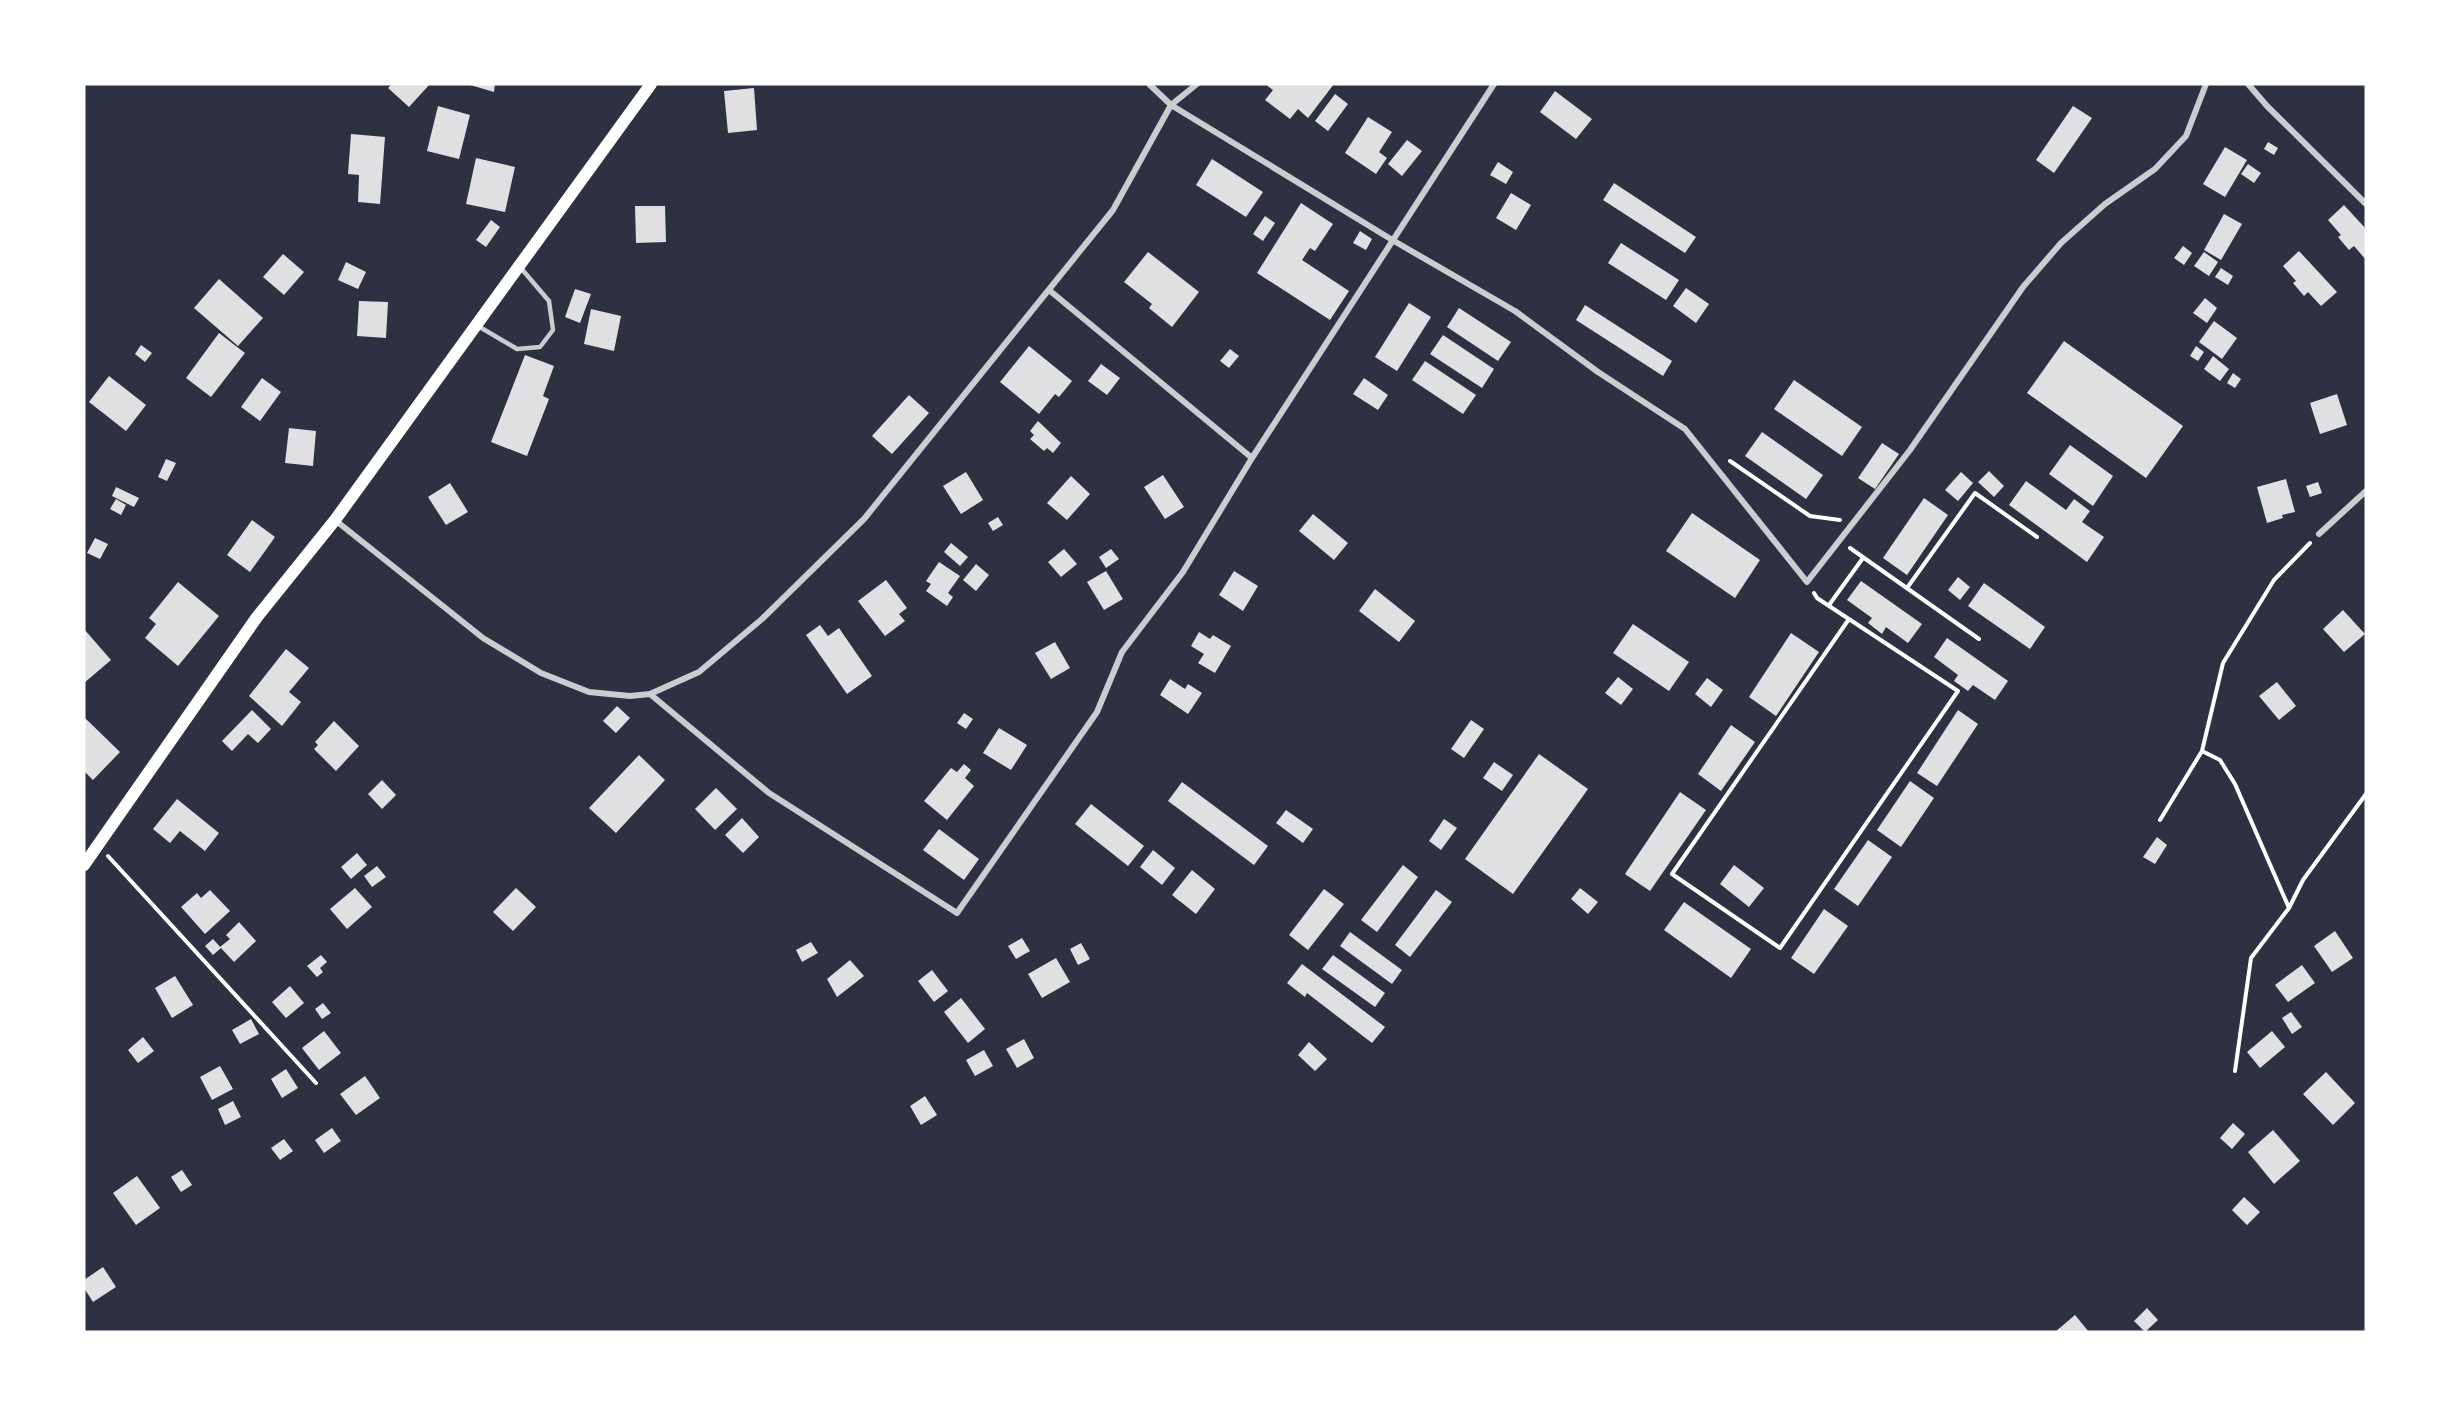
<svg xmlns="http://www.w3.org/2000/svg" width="2450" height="1416" viewBox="0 0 2450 1416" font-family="'Titillium Web',sans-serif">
<rect width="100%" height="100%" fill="#2d3142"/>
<!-- building -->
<path fill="#e0e0e3" d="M392,84H430L409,107L388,88Z
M467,84H495L494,92Z
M1265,84H1334L1308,118L1298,109L1290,119L1265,100L1273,90Z
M754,88L757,130L728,133L724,91Z
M1555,91L1592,119L1576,139L1540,112Z
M1335,94L1348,104L1328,131L1315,121Z
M438,106L470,115L459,159L427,151Z
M2073,106L2092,118L2054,173L2036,160Z
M1368,117L1392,132L1379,152L1387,158L1376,174L1345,153Z
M351,134L385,137L380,204L358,202L359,175L348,174Z
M1407,140L1422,151L1402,176L1388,164Z
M2268,142L2278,148L2274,155L2264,149Z
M2225,147L2247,160L2225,197L2203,184Z
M476,158L515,167L505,212L466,204Z
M1212,159L1263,192L1246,217L1196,185Z
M1498,162L1513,172L1506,184L1490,175Z
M2248,164L2261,173L2254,183L2241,174Z
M1614,183L1696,237L1685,253L1603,200Z
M1511,193L1531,205L1516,230L1496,218Z
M1301,203L1333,224L1315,251L1310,248L1302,260L1349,291L1330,320L1257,273Z
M2344,205L2366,229V260L2354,246L2349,250L2338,237L2341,235L2328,220Z
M635,206H665L666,242L636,243Z
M2224,214L2242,224L2221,260L2204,250Z
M1265,216L1275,223L1263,241L1253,234Z
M491,220L500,227L486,247L476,240Z
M1360,231L1372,239L1366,250L1353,243Z
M1621,243L1679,280L1666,300L1608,263Z
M2183,246L2192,253L2184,265L2174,258Z
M2299,251L2337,292L2321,306L2308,292L2304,296L2293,283L2296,281L2283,266Z
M1148,252L1199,292L1172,327L1149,308L1152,304L1124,282Z
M2204,252L2218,262L2209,276L2194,266Z
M283,254L304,272L284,295L263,277Z
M346,262L366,272L358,289L338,280Z
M2221,268L2233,276L2228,285L2215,277Z
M219,279L263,318L238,346L194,308Z
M1686,288L1709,304L1696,323L1673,306Z
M575,289L591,294L580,323L565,317Z
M2205,298L2217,308L2207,323L2193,313Z
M359,301L388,302L386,338L357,336Z
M1409,303L1431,317L1397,371L1375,357Z
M1585,305L1672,361L1663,376L1576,320Z
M1459,308L1511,342L1498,361L1447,327Z
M591,309L621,316L614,351L584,344Z
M2214,321L2237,338L2222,359L2199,342Z
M219,333L245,353L211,397L186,378Z
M1443,335L1494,369L1482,388L1430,354Z
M2064,341L2183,426L2146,478L2027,393Z
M141,345L152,353L145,362L135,354Z
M1029,346L1072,381L1059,397L1055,394L1039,414L1000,382Z
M2196,346L2204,352L2198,361L2190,356Z
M1230,349L1239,356L1229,368L1220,361Z
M525,355L554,366L543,396L549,399L527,456L491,442Z
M2213,356L2229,369L2220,381L2204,369Z
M1425,361L1476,395L1463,414L1412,380Z
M1101,364L1120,378L1107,395L1088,381Z
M2233,373L2241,379L2235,388L2227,383Z
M109,376L146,405L126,431L89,402Z
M262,378L281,392L260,421L241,407Z
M1364,378L1388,395L1378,410L1353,394Z
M1794,380L1862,427L1842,456L1774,409Z
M2337,394L2347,425L2320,434L2310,403Z
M909,395L929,413L892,454L872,436Z
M1038,421L1061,443L1053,453L1047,448L1044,451L1030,439L1034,435L1030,431Z
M289,428L316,431L313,466L285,463Z
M1762,432L1823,475L1806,499L1745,456Z
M1882,443L1899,454L1875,489L1858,478Z
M2070,445L2113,476L2093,506L2049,474Z
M166,459L176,463L167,481L158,477Z
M1989,471L2004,486L1994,497L1978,482Z
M966,472L983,500L961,514L943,486Z
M1961,472L1973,483L1958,501L1945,490Z
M1163,475L1184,507L1165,519L1144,487Z
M1071,476L1090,494L1067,520L1047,503Z
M2286,479L2295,512L2282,515L2283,518L2267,523L2257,487Z
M2026,481L2066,510L2074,499L2090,511L2082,522L2104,537L2087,562L2009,505Z
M2318,482L2322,493L2310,497L2306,486Z
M450,483L468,512L446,525L428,497Z
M116,487L139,498L134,507L112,496Z
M1924,498L1948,515L1907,575L1883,558Z
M116,499L126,505L121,515L110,509Z
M1692,513L1760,560L1735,598L1666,551Z
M1313,514L1348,543L1334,560L1299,531Z
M998,517L1003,525L993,531L988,523Z
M252,520L275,537L250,572L227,555Z
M95,538L108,544L100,559L87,553Z
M951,543L968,557L960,566L944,552Z
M1064,549L1077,564L1061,577L1048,562Z
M1111,549L1119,559L1106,568L1099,557Z
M939,562L960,576L948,593L953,597L947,606L926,591L931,584L926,581Z
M976,564L989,575L976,591L963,580Z
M1106,571L1123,599L1104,610L1087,582Z
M1234,571L1258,586L1243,611L1219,595Z
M1958,577L1970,587L1960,600L1948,590Z
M886,580L907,608L899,614L905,621L885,636L858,601Z
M1861,581L1922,624L1908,643L1886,627L1882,634L1868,623L1872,618L1847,600Z
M178,582L219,616L178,666L145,638L156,624L149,618Z
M1984,583L2045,627L2030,649L1968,606Z
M1375,589L1415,621L1399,642L1359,611Z
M2343,610L2365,634L2344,652L2323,629Z
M1633,624L1689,662L1669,691L1613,653Z
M820,625L828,636L839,628L872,676L847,694L806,635Z
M84,629L111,660L84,683Z
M1199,632L1210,639L1213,635L1231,646L1215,673L1198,663L1204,654L1191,646Z
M1791,633L1819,652L1776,716L1749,697Z
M1947,638L2008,681L1995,700L1973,685L1968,691L1954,681L1958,675L1934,657Z
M1055,642L1070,668L1051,679L1035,653Z
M286,649L309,668L289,692L301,702L282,726L249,696Z
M1618,677L1633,689L1621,705L1605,693Z
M1707,678L1723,690L1711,707L1695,694Z
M1170,679L1185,689L1188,684L1202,693L1188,714L1160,695Z
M2277,682L2296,706L2279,720L2259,696Z
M617,706L630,718L616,733L603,721Z
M252,710L271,729L258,743L248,734L232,751L222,741Z
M1958,710L1978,724L1937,786L1917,773Z
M964,713L973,719L966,729L957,723Z
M84,717L120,752L93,780L84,771Z
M1471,720L1484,729L1464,758L1451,749Z
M334,721L359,746L336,771L314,749L318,745L315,742Z
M1731,725L1755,742L1721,791L1698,774Z
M999,728L1027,745L1011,770L983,753Z
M1539,754L1588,789L1513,894L1465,859Z
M639,755L665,780L616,833L589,808Z
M1494,762L1513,775L1502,791L1483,778Z
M964,764L971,770L965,778L974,786L947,820L924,801L951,768L957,772Z
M382,780L396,795L382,809L368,794Z
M1910,781L1934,798L1901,847L1877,830Z
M1182,782L1268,846L1254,865L1168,801Z
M716,788L737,809L715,830L695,809Z
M1680,792L1706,810L1650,891L1625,874Z
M177,799L219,833L205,851L180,831L170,843L153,829Z
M1091,804L1144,846L1128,866L1075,824Z
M1286,810L1313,829L1303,843L1276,823Z
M742,818L759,837L743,853L725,835Z
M1444,819L1457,828L1441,850L1429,841Z
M939,829L979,859L964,880L923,850Z
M2157,837L2167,845L2155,864L2143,857Z
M1868,840L1892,857L1858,906L1834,889Z
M1153,850L1175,868L1162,885L1140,867Z
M357,853L367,865L351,879L341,867Z
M1403,865L1418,877L1377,932L1361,920Z
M1734,865L1764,888L1749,907L1720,884Z
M377,866L386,877L372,887L364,876Z
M1192,870L1215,889L1196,914L1172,895Z
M355,888L372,907L347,929L330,909Z
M516,888L536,907L513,931L493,912Z
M1580,888L1598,902L1588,914L1571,899Z
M1324,889L1344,904L1308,950L1289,935Z
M210,890L230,911L205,934L181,907L197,893L201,898Z
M1436,890L1452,902L1410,957L1395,945Z
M1684,902L1751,949L1731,978L1664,930Z
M1824,909L1848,926L1814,974L1791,958Z
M239,922L256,941L234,962L220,947L230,939L226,935Z
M2335,931L2353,958L2332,972L2314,946Z
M1350,932L1402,970L1392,984L1340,946Z
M1022,938L1030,951L1016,959L1008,946Z
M213,939L221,948L213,955L205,946Z
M811,942L818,953L802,962L796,950Z
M1081,943L1090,959L1078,965L1070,949Z
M321,955L327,962L320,968L323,972L317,977L307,966Z
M1333,955L1385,993L1375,1007L1322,969Z
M1056,958L1070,982L1042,998L1028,974Z
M850,960L864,976L837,997L827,979Z
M1302,964L1385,1027L1372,1043L1307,993L1305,997L1287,983Z
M2302,965L2315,983L2288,1002L2275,985Z
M932,970L948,991L934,1002L918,981Z
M175,976L193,1005L172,1018L155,988Z
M290,986L304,1003L286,1018L272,1002Z
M961,998L985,1029L968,1043L944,1012Z
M323,1003L331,1013L322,1019L315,1009Z
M2291,1012L2302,1027L2292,1034L2282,1018Z
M251,1019L259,1034L240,1044L232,1030Z
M324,1031L341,1053L319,1070L302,1048Z
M2272,1031L2285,1047L2260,1068L2247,1052Z
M143,1037L154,1051L138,1063L128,1050Z
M1024,1039L1034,1058L1017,1068L1006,1049Z
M1309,1042L1327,1059L1315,1071L1298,1055Z
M984,1050L993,1066L975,1076L966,1060Z
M220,1066L233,1089L212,1100L200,1077Z
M286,1069L298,1088L282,1098L271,1079Z
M2326,1072L2355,1103L2333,1125L2303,1094Z
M365,1076L380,1098L356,1115L340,1094Z
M925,1096L937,1115L921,1125L910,1106Z
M233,1101L241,1117L225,1125L218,1109Z
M2233,1123L2245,1134L2232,1149L2220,1138Z
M332,1128L341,1141L324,1153L315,1140Z
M2273,1130L2300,1161L2274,1184L2248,1152Z
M284,1139L293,1151L280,1160L271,1148Z
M182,1170L192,1185L181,1192L171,1177Z
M137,1176L160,1208L136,1225L113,1193Z
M2244,1197L2260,1212L2247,1225L2232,1210Z
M103,1267L116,1287L93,1302L84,1288V1280Z
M2147,1308L2158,1320L2145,1332L2134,1321Z
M2075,1315L2089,1332H2055Z"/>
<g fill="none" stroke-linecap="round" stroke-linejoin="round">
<!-- path -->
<path stroke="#fff" stroke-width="4" d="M1730,461L1810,516L1840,520
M1850,548L1979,639
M1907,588L1975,493L2037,537
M1814,593L1817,598L1958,691L1780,948L1672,874L1849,619
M1829,605L1863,558
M2202,751L2220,760L2235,784L2289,908
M2160,820L2202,751L2223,663L2274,580L2310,543
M108,856L316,1083
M2235,1071L2251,958L2289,908L2303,880L2366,794"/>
<!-- service -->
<path stroke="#caccd0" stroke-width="4.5" d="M478,326L517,349L540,347L553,330L549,301L520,267"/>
<!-- minor -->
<path stroke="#caccd0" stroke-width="6" d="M1149,84L1171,105L1394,241L1515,311L1598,372L1685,429L1807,582L1910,450L2023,287L2061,243L2105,204L2155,169L2186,136L2206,84
M2248,84L2267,106L2366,204
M1049,290L1252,458
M335,520L483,638L541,673L589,692L630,696L650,694L699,672L762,619L864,519L1113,210L1171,105L1197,84
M2319,534L2366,491
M650,694L769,793L957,913L1097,712L1122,652L1183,572L1252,458L1494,84"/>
<!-- secondary -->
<path stroke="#fff" stroke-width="12" d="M84,865L257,617L335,520L651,84"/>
</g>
<!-- border -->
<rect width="2450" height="1416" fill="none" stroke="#ffffff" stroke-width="171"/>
</svg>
